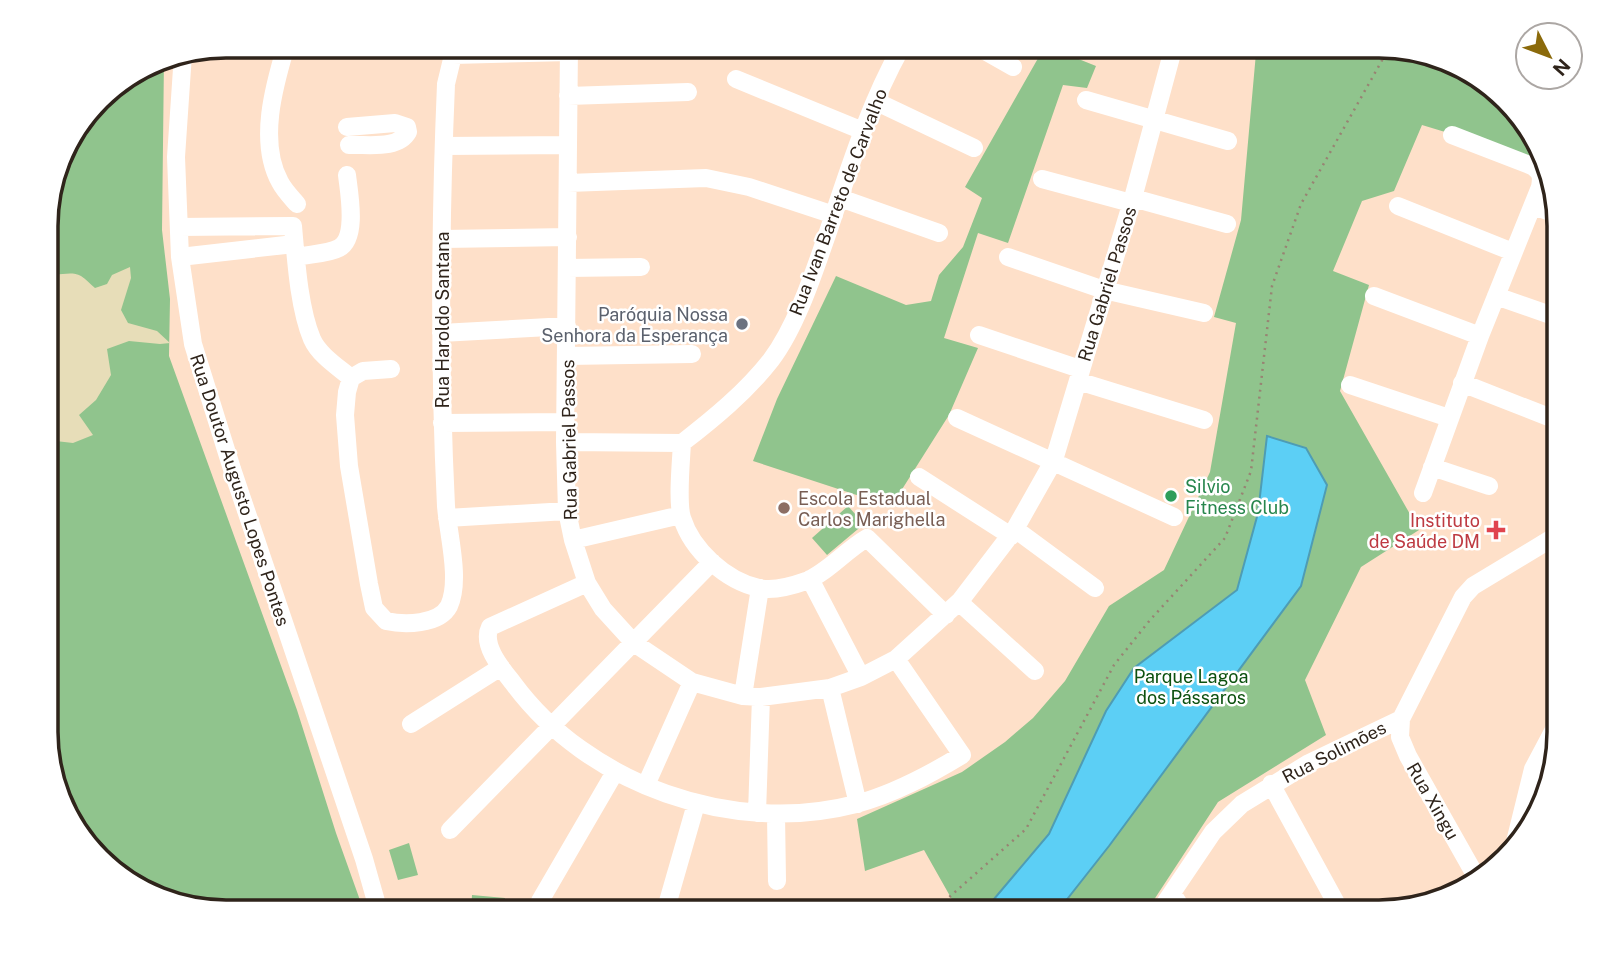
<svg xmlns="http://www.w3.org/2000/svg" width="1605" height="958" viewBox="0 0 1605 958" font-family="'Public Sans',sans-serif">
<rect width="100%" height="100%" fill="#fee0c9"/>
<!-- green -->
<path fill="#90c48d" d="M1045,46H1070L1066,54L1096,66L1087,88L1063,85L1008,243L978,233L944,338L978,348L949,415L894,502L881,503L753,461L777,399L836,276L906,305L931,301L939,275L963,247L982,198L965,187Z
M1233,46H1379L1469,70L1529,126L1541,161L1422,125L1394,191L1362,201L1333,271L1369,285L1340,391L1419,530L1361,567L1305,680L1326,735L1218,802L1146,912H959L924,850L865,871L857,819L962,772L1005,742L1033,718L1065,681L1109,606L1164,570L1210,472L1236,323L1214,317L1241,220L1256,53Z
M164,58L162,230L170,299L169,356L297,710L336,833L361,903L362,912H226L136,888L76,832L47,755V203L64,146L107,91L157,59Z
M848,506L864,524L827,555L812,538Z
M409,843L418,875L398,880L389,850Z
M472,895L505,898L504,912H471Z"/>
<!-- sand -->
<path fill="#e7ddb8" d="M130,267L131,278L121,310L128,323L157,331L170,343L160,344L129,341L107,349L111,375L96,400L79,415L93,435L73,443L47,440V273C59,277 70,270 81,276C86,279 91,285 95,288L107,284L112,275Z"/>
<!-- water -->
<path fill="#5ccff5" stroke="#4e9cb4" stroke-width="2" d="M1267,436L1306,448L1327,485L1301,586L1109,846L1057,912H983L1049,834L1106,711L1134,668L1237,590L1258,513Z"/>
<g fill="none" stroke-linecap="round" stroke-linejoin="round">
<!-- path -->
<path stroke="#988373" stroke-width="2.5" stroke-dasharray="2 5" stroke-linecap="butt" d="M939,912L937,908L1026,829L1114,665L1150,620L1225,538L1251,471L1272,286L1301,204L1389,48"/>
<!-- minor -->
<path stroke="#fff" stroke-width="18" d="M286,46C274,86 258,142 280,182C284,190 291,197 297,204
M569,46L565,442L567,511L573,540L587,583L603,609L634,643L692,682L743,696L761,697L830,688L861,677L896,659L960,601L1015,529L1054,460L1133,198L1174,46
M976,46L1013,67
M183,54L176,157L180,257L193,344L232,469L364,859L379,912
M736,79L863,131
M568,96L688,92
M1086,100L1228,141
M875,101L974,148
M347,127L395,123L407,127L408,132C398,150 367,144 349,145
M444,146L568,145
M1042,179L1131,203
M568,183L706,178L749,187L834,215
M840,198L939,233
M1133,198L1227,224
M1398,206L1513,252
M1533,206L1559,215
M179,227L293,226C296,260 299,308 312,339C319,355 338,367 351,378
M442,239L568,237
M180,257L294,244
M296,257C309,254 328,254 339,248C358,238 349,193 347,175
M1008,257L1104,290L1204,313
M567,268L641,267
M1374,296L1480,336
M1496,296L1559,318
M441,333L567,326
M979,335L1080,369
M567,356L692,354
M391,369L363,371L351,378L347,392L345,415L349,466L369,584L374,608L386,621C404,625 439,625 449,606C461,580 448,534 446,506C439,365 440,225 446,84L453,55L569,52
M1078,381L1204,420
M1462,383L1559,421
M1350,385L1449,418
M957,418L1174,517
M442,423L566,422
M565,442L682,443
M682,443C713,419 746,392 771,360C797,326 815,269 829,229C850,166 870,103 902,46
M682,443C681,462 677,502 682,518C692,550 726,581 759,588C773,591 792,586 806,581C828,572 846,550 867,538L946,615
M1432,467L1489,486
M919,477L1011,536
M1423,493L1480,336L1540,187C1542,176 1541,172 1532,166L1452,135
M447,518L567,511
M1015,529L1095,588
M573,540L681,515
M810,579L861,677
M587,583L490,627C481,645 502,669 513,683C588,785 733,836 856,804C894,794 929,775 962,755L896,659
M959,602L1035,671
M830,688L858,804
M743,696L760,588
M1401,719L1400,737L1408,756L1478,880
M411,724L501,667
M1271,784L1341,912
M646,785L692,682
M757,813L761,697
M776,814L777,881
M450,830L712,562
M1515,842L1533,769L1559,720
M1172,893L1184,912
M540,901L615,772
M665,912L696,804
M1159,912L1213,832L1242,804L1309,763L1401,719L1463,597L1473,586L1559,534"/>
</g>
<!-- markers -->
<circle fill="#6b7280" stroke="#fff" stroke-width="2.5" cx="742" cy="324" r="7"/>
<circle fill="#2e9e5b" stroke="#fff" stroke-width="2.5" cx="1171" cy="496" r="7"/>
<circle fill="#8d6e63" stroke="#fff" stroke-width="2.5" cx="784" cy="508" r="7"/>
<path fill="#e0444e" stroke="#fff" stroke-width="2.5" d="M1492.5 519.5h7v7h7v7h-7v7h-7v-7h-7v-7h7z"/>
<g text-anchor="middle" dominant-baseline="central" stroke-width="5" stroke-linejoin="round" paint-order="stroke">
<!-- street labels -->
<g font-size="18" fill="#2f241b" stroke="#fff">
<text transform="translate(838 202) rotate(-69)">Rua Ivan Barreto de Carvalho</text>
<text transform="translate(1107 284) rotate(-73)">Rua Gabriel Passos</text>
<text transform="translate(442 320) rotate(-90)">Rua Haroldo Santana</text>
<text transform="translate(569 440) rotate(-91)">Rua Gabriel Passos</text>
<text transform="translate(240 490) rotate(72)">Rua Doutor Augusto Lopes Pontes</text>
<text transform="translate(1334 752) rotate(-27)">Rua Solimões</text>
<text transform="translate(1433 801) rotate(60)">Rua Xingu</text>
</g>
<!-- worship labels -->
<g font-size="18" fill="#5b616d" stroke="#fff" text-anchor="end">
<text x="728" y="314">Paróquia Nossa<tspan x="728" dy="21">Senhora da Esperança</tspan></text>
</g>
<!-- leisure labels -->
<g font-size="18" fill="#27864d" stroke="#fff" text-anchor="start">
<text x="1185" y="486">Silvio<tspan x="1185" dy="21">Fitness Club</tspan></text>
</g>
<!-- education labels -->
<g font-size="18" fill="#785e54" stroke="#fff" text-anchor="start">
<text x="798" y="498">Escola Estadual<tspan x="798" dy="21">Carlos Marighella</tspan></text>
</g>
<!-- health labels -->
<g font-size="18" fill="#be3a42" stroke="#fff" text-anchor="end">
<text x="1480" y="520">Instituto<tspan x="1480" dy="21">de Saúde DM</tspan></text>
</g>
<!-- park labels -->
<g font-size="18" fill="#0c510f" stroke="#fff">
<text x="1191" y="676">Parque Lagoa<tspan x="1191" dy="21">dos Pássaros</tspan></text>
</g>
</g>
<!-- crop -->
<path d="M0 0H1605V958H0ZM226 58H1379A168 168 0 0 1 1547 226V732A168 168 0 0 1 1379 900H226A168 168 0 0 1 58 732V226A168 168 0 0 1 226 58Z" fill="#fff" fill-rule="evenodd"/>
<path fill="none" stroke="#2f241b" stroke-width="3.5" d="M226 58H1379A168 168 0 0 1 1547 226V732A168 168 0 0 1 1379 900H226A168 168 0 0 1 58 732V226A168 168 0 0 1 226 58Z"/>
<!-- north arrow -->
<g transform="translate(1549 56) rotate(132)"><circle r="33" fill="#ffffff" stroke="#aca7a4" stroke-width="2"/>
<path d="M0-5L12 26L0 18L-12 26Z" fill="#8b6a0b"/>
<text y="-10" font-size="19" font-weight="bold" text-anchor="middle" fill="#2f241b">N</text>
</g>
</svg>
